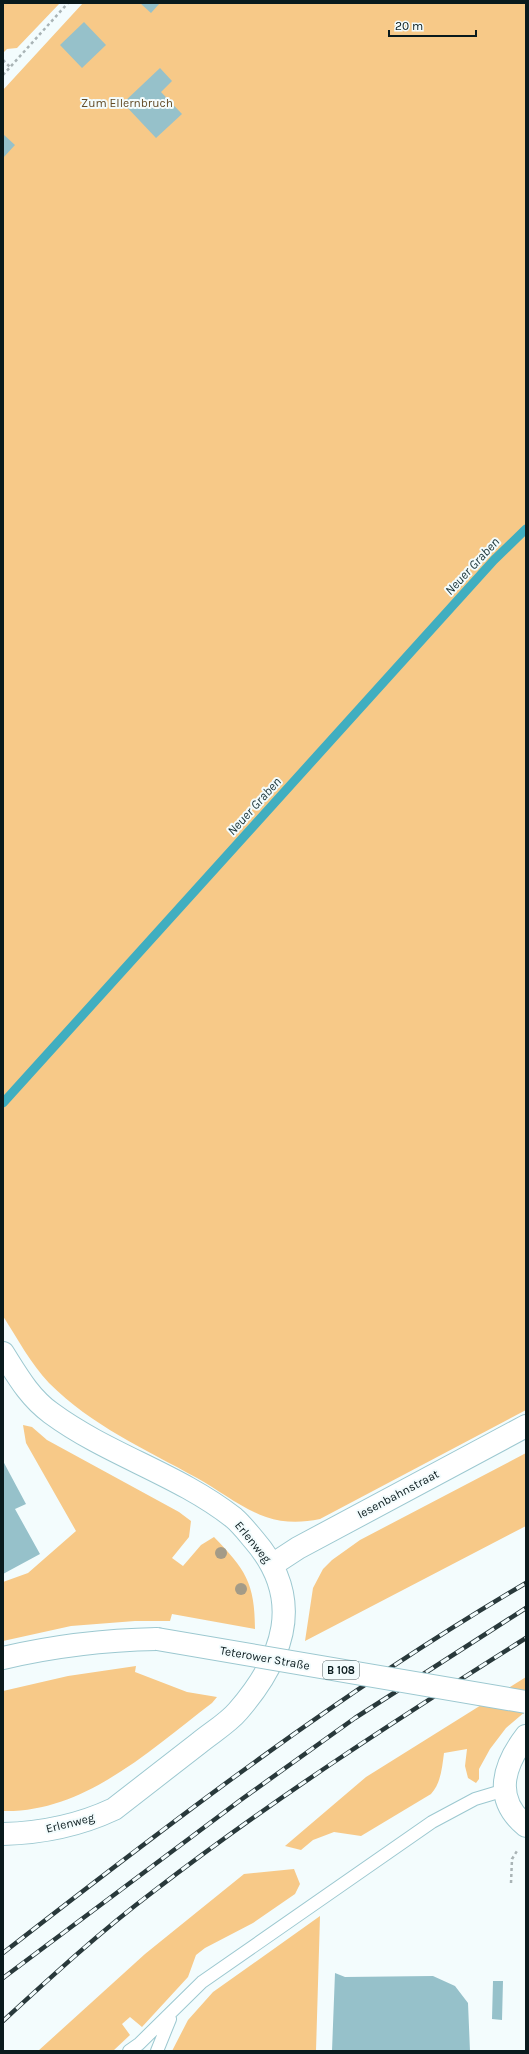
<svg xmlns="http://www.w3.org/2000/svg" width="529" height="2054" viewBox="0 0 529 2054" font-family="Karla,sans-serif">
<rect width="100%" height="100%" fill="#f3fcfd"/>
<!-- green -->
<path fill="#f7c988" d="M3,3H60L17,48L7,49L3,53Z
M83,3H526V1410L320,1519C301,1523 284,1523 266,1517C241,1508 220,1491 197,1478C145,1449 92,1426 49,1383C31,1364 17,1338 3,1316V90Z
M23,1425L32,1427L47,1440L179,1512L191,1521L189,1537L172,1558L183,1566L201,1545L214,1537C245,1569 255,1583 255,1629L172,1614L170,1621H135L71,1626L3,1641V1582L28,1573L76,1531L26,1443Z
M526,1453V1526L305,1641L313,1588L323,1569L332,1560L360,1540Z
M136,1666L135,1672L187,1692L217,1697L212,1703C151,1749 85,1813 3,1811V1691L68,1676Z
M526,1677V1711L506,1728L490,1749L479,1769V1779L476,1783L468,1778L465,1766L467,1749L444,1753C442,1768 441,1783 431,1794L361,1836L334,1832L313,1840L301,1850L285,1846L366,1777Z
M294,1869L300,1884L295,1894L253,1923L205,1948L196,1955L188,1977L142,2027L130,2017L122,2024L130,2035L113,2051H38L145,1954L244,1874Z
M320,1916L316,2051H172L188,2020L213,1992Z"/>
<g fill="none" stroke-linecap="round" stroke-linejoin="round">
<!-- stream -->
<path stroke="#40aec0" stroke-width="9" d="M3,1103L494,560L526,529"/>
</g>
<!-- building -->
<path fill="#96c1ca" d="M140,3H160L151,13Z
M84,22L106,45L82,68L60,45Z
M160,68L172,81L161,92L182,114L156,138L123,103Z
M3,134L15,145L3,158Z
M3,1461L26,1504L15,1509L40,1554L3,1574Z
M335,1973L345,1977L433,1976L455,1986L468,2003L470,2051H332Z
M493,1981H503L502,2020L492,2019Z"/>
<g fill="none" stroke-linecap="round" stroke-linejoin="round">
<defs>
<path id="lane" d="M129,2051L139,2044L202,1982L432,1822L475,1799L505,1790
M157,2051L170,2019"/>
<path id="street" d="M3,1353C17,1375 29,1397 51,1413C108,1455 178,1474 234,1518C242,1525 248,1533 254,1540C305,1599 284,1658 238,1711C228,1723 211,1733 199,1743C171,1765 142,1787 114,1809C80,1825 41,1833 3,1834
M272,1565L298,1548L526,1426
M526,1736C503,1766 493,1799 526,1826"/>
<path id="primary" d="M3,1658C54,1646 105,1640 157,1639"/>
</defs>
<!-- lane casing -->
<use href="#lane" stroke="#9cc8d0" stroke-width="14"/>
<!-- street casing -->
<use href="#street" stroke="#9cc8d0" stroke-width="24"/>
<!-- primary casing -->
<use href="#primary" stroke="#9cc8d0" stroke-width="24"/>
<!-- path -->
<path stroke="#a9b4b6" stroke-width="2.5" stroke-dasharray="3 3" stroke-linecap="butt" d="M3,60L10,67
M3,75L68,3
M511,1883L512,1859L517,1851"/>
<!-- lane -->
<use href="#lane" stroke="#fff" stroke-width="12"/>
<!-- street -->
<use href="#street" stroke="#fff" stroke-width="22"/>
<!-- primary -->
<use href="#primary" stroke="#fff" stroke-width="22"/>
<defs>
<path id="rail" d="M3,1953C171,1822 342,1691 526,1583
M3,1978L242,1799L355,1718L526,1608
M3,2021C52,1976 101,1931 154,1891C273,1799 399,1718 526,1638"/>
</defs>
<!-- rail casing -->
<use href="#rail" stroke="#29393b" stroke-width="4.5"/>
<!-- rail -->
<use href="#rail" stroke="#f3fcfd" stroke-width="3" stroke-dasharray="9" stroke-linecap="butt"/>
<defs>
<path id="primary-bridge" d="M157,1639L526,1702"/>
</defs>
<!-- primary-bridge casing -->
<use href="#primary-bridge" stroke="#9cc8d0" stroke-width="24" stroke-linecap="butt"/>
<!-- primary-bridge -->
<use href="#primary-bridge" stroke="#fff" stroke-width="22"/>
</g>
<!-- trees -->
<g fill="#a49b87">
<circle cx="221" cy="1553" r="6"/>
<circle cx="241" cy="1589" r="6"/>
</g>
<g text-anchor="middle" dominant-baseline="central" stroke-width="4" stroke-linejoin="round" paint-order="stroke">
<!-- shield labels -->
<rect fill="#f3fcfd" stroke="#4f5e60" stroke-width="1" x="323" y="1661" width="36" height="18" rx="3"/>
<g font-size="11" font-weight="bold" fill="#091a1d">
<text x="341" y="1670">B 108</text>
</g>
<!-- park labels -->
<g font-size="12" fill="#634b26" stroke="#f3fcfd">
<text x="127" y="103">Zum Ellernbruch</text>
</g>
<!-- street labels -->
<g font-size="12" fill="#091a1d" stroke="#f3fcfd">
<text transform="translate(398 1494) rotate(-28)">Iesenbahnstraat</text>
<text transform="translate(253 1542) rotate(51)">Erlenweg</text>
<text transform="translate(265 1658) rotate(10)">Teterower Straße</text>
<text transform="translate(70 1823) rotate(-14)">Erlenweg</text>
</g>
<!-- water labels -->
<g font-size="13" font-style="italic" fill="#1c3539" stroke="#f3fcfd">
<text transform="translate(472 566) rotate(-47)">Neuer Graben</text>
<text transform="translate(254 806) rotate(-48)">Neuer Graben</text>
</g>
</g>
<!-- border -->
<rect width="529" height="2054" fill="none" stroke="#091a1d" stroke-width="8"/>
<!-- scale -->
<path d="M389 30v6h87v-6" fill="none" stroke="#091a1d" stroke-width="2"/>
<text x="395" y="30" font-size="12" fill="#091a1d" stroke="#f3fcfd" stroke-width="3" paint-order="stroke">20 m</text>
</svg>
